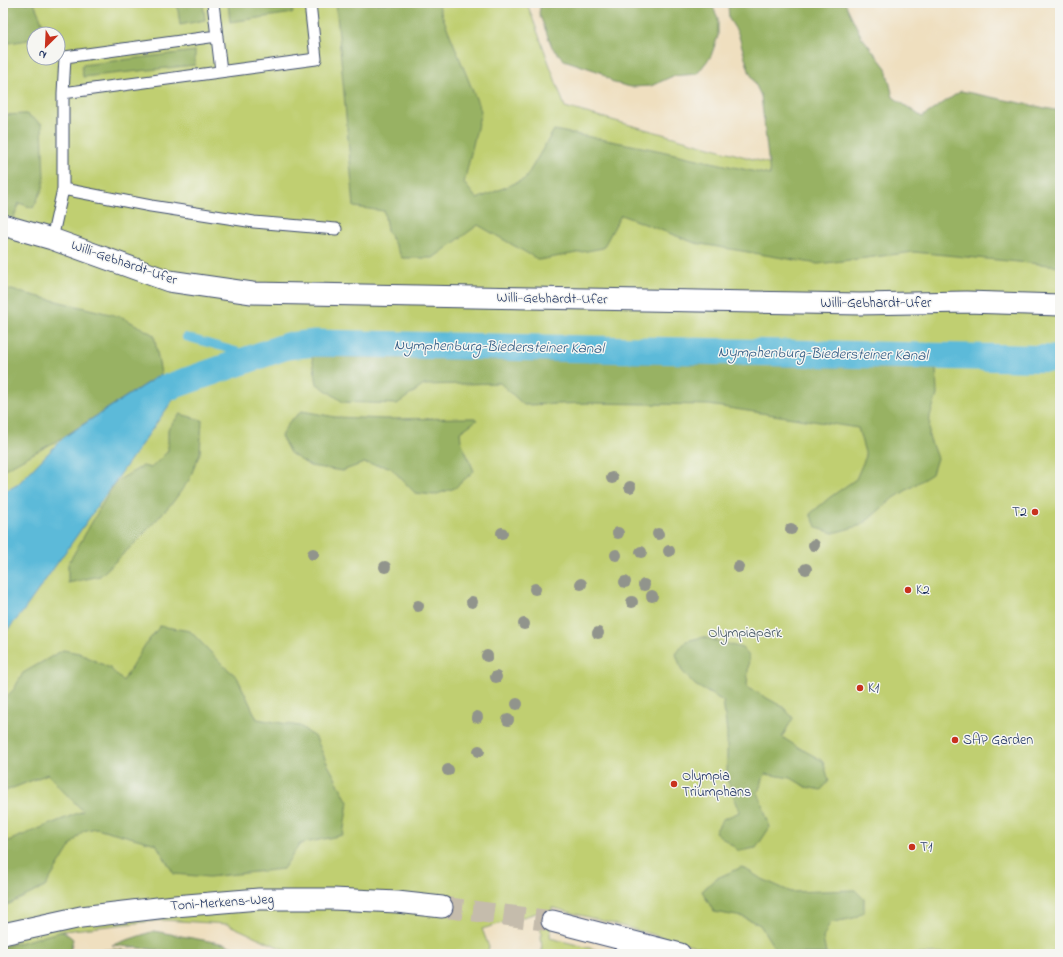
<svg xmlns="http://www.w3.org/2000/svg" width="1063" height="957" viewBox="0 0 1063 957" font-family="'Indie Flower',sans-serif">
<rect width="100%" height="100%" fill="#f6f6f2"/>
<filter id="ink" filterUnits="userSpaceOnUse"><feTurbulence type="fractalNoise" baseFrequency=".025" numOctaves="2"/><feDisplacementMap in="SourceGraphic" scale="8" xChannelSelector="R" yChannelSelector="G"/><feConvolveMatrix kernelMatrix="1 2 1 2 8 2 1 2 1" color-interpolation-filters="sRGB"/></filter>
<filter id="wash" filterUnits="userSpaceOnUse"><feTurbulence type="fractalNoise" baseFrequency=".012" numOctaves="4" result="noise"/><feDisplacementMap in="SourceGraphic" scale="16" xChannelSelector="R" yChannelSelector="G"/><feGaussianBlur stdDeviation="0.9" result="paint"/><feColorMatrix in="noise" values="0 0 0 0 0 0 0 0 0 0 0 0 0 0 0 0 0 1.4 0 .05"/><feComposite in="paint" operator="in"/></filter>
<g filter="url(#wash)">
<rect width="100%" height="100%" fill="#efdfbf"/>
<!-- green -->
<path fill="#c0cf71" stroke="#6e7f68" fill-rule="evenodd" d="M3,3H527L565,107L890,197L1060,194V954H725L554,908H552L550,938L613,954H542L540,912L482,929L489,947L487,954H294L227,924L163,920L63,931L3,954ZM34,34H58V58H34Z
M115,949L160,954H68L71,953Z"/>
<!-- forest -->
<path fill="#98b263" stroke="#5a7060" d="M3,3H34L47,34H34V39L9,43L3,37Z
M177,3H203L205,20L180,25Z
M228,3H292L293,13L230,22Z
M336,3H439L440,10L481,111L464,183L477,199L525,179L554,130L652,149L770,175L761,96L749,71L738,33L729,19L728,4L845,3L861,36L886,68L893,97L922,117L961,91L1060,111V266L914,252L818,264L695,243L621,215L603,248L539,260L478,225L433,258H402L387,230L384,211L354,207Z
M541,3H711L718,18V36L711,56L697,74L673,76L651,86L631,87L614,83L600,72L564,60L552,47L539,13Z
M195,51V65L83,77L82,65Z
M26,114L42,124L44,180L43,188L33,208L19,203L3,248V115Z
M3,288L122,317L154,335L161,374L64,437L3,470Z
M312,356L936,369L937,395L930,416L929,437L937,458L932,474L891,500L862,525L833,533L817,528L810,514L829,498L856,479L866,456L858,428L709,405L592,403L524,405L500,383L424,385L397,404L343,402L317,384Z
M302,411L335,417L386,419L475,418L477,420L460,432L461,441L474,471L455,488L434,495L415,493L390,467L364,463L342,471L310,466L290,453L281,436L289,422Z
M180,414L202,420L200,453L189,480L173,502L135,543L100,576L68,583V564L115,482L143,466L151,468L168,451V429Z
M160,626L190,631L223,665L237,677L257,719L300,726L316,738L326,761L348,802L343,835L300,844L283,869L209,877L174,874L156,844L96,828L83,831L71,845L45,887L3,907V843L83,811L61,789L48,774L3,792V700L14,689L23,673L63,650L79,653L110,668L123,681L145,645Z
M703,637L742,648L749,656L747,687L783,707L793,718L782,737L796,746L823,761L829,781L821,790L806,787L791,778L765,774L758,792L770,827L756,848L739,851L715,832L723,819L740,812L727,779V732L723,701L695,685L682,671L676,654L686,641Z
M742,867L760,878L791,892L855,890L864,899V912L854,918L830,923L823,938L826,954H778L760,925L743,917L714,912L702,891L715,879Z
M63,931L73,939L70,952L65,954H3V947Z
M154,931L225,944L248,954H195L112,945Z"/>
<!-- water -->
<path fill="#5bbad9" stroke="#3b749c" d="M161,374L175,397L22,613L3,635V492L17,485L64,437Z"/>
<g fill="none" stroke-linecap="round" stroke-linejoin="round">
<!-- stream -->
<path stroke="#5bbad9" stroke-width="8" d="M186,337L254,356"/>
<!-- canal -->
<path stroke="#5bbad9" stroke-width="27" d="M169,387L287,346L316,343L1060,359"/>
</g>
</g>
<g filter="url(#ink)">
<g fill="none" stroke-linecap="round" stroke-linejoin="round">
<!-- street-tunnel -->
<path stroke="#c5bcac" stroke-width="21" stroke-dasharray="21 10" stroke-linecap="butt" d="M442,907L552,921"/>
<defs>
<path id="lane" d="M213,3L221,71
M63,93L316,59L310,3
M63,189L151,206L254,222L336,229
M52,239L63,189V93L65,57L217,36"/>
<path id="street" d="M3,225L52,239L169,281L252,293L860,304L966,302L1060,305
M552,921L680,954
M3,934L81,917L175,906L259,899H333L397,902L442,907"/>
</defs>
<!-- lane casing -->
<use href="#lane" stroke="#3b496d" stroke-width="13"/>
<!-- street casing -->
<use href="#street" stroke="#3b496d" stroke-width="23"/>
<!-- lane -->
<use href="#lane" stroke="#fff" stroke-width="11"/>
<!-- street -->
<use href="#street" stroke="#fff" stroke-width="21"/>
</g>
<!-- trees -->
<g fill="#91948c">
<circle cx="612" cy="478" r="6"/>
<circle cx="630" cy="487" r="6"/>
<circle cx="791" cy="529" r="6"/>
<circle cx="502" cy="533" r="6"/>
<circle cx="618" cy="533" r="6"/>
<circle cx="658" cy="534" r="6"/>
<circle cx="814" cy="545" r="6"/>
<circle cx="669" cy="551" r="6"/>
<circle cx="641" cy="552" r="6"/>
<circle cx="313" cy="554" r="6"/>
<circle cx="616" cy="555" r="6"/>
<circle cx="385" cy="567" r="6"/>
<circle cx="738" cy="567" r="6"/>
<circle cx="806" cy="569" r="6"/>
<circle cx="625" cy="582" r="6"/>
<circle cx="581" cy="584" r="6"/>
<circle cx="644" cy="585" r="6"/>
<circle cx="535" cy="589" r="6"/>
<circle cx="652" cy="596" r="6"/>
<circle cx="472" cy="602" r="6"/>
<circle cx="632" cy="602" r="6"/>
<circle cx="418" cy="606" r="6"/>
<circle cx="524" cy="624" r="6"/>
<circle cx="598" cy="633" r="6"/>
<circle cx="487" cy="656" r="6"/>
<circle cx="496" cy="677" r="6"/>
<circle cx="517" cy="704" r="6"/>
<circle cx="477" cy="717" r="6"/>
<circle cx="508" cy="720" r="6"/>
<circle cx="479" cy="751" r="6"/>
<circle cx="448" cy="770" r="6"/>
</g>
</g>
<!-- markers -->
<g fill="#c8321e" stroke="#f6f6f2" stroke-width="1.5">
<circle cx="1035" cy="512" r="4"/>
<circle cx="908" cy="590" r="4"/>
<circle cx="860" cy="688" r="4"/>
<circle cx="955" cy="740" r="4"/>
<circle cx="674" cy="784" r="4"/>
<circle cx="912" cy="847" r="4"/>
</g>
<g text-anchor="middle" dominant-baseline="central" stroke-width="3" stroke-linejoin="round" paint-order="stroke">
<!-- street labels -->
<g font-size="14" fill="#1b2f5e" stroke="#f6f6f2">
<text transform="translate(124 263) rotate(19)">Willi-Gebhardt-Ufer</text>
<text transform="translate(552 299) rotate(1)">Willi-Gebhardt-Ufer</text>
<text x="876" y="303">Willi-Gebhardt-Ufer</text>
<text transform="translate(222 903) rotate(-4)">Toni-Merkens-Weg</text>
</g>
<!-- poi labels -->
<g font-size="14" fill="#1b2f5e" stroke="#f6f6f2" text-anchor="start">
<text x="1027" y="512" text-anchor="end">T2</text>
<text x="916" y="590">K2</text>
<text x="868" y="688">K1</text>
<text x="963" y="740">SAP Garden</text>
<text x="682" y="776">Olympia<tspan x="682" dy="16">Triumphans</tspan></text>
<text x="920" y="847">T1</text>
</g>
<!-- park labels -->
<g font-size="14" fill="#445763" stroke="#f6f6f2">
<text x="745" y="633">Olympiapark</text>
</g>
<!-- water labels -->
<g font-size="15" font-style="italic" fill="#2e5983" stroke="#f6f6f2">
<text transform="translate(499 347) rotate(1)">Nymphenburg-Biedersteiner Kanal</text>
<text transform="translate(823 354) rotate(1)">Nymphenburg-Biedersteiner Kanal</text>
</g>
</g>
<!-- margin -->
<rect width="1063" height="957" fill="none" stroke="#f6f6f2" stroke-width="16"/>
<!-- north arrow -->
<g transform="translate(46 46) rotate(204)"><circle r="19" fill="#f6f6f2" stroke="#9ea6b7"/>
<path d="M0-3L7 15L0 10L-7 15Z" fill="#c8321e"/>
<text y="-6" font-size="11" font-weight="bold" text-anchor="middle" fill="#1b2f5e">N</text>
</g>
</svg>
